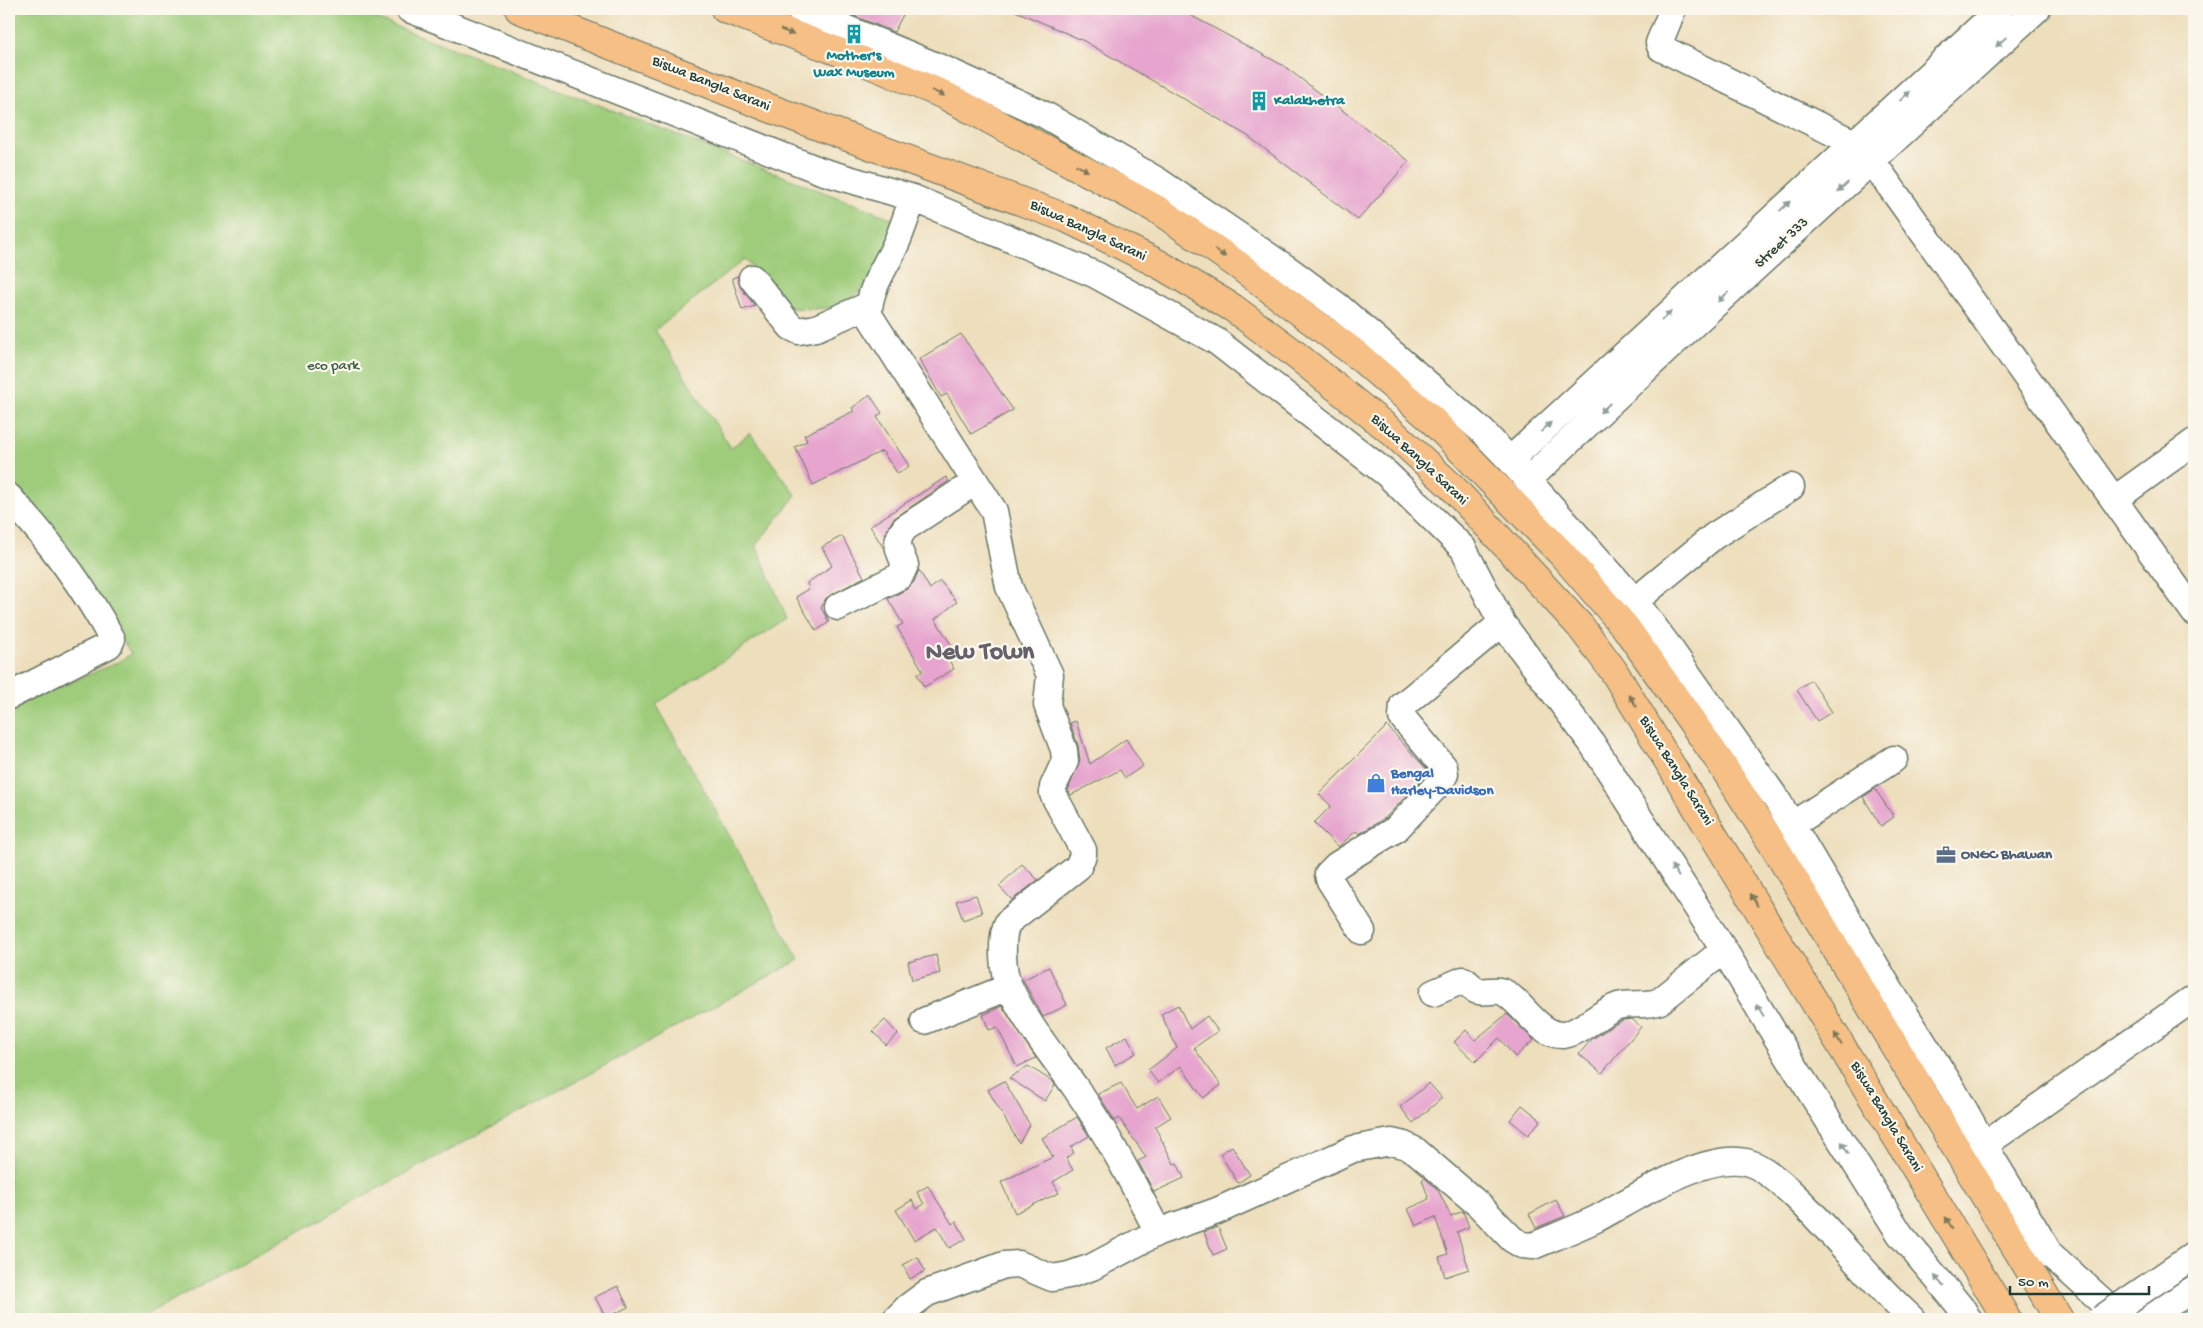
<svg xmlns="http://www.w3.org/2000/svg" width="2203" height="1328" viewBox="0 0 2203 1328" font-family="'Gochi Hand',sans-serif">
<rect width="100%" height="100%" fill="#fbf7ec"/>
<filter id="ink" filterUnits="userSpaceOnUse"><feTurbulence type="fractalNoise" baseFrequency=".02" numOctaves="2"/><feDisplacementMap in="SourceGraphic" scale="10" xChannelSelector="R" yChannelSelector="G"/><feConvolveMatrix kernelMatrix="1 2 1 2 8 2 1 2 1" color-interpolation-filters="sRGB"/></filter>
<filter id="wash" filterUnits="userSpaceOnUse"><feTurbulence type="fractalNoise" baseFrequency=".0096" numOctaves="4" result="noise"/><feDisplacementMap in="SourceGraphic" scale="20" xChannelSelector="R" yChannelSelector="G"/><feGaussianBlur stdDeviation="1.12" result="paint"/><feColorMatrix in="noise" values="0 0 0 0 0 0 0 0 0 0 0 0 0 0 0 0 0 1.4 0 .05"/><feComposite in="paint" operator="in"/></filter>
<g filter="url(#wash)">
<rect width="100%" height="100%" fill="#eddebc"/>
<!-- green -->
<path fill="#9ecc7a" stroke="#5e8457" d="M9,9H351L896,220L874,280L855,295L835,307L816,309L790,308L745,259L655,330L731,448L750,433L796,495L756,545L787,619L656,704L799,960L138,1319H9V709L118,662L131,654L90,584L40,520L9,484Z"/>
<!-- water -->
<path fill="#58c3d2" stroke="#3c8083" d="M2194,1303V1319H2172Z"/>
<g id="blocks">
<!-- building -->
<path fill="#e6a4ce" d="M769,9H784L786,15Z
M837,9H906L894,32Z
M1011,9H1179L1284,66L1409,161L1358,220L1248,136L1084,41Z
M738,276L740,287L755,306L742,310L732,278Z
M961,334L1013,410L971,434L947,394L941,397L919,359Z
M870,395L882,413L877,417L909,466L898,474L882,451L813,485L795,447L807,441L804,435L854,411L852,408Z
M946,477L949,481L893,519L885,534L884,549L870,526Z
M842,536L864,577L826,598L821,608L829,622L816,631L796,597L809,589L807,583L832,566L822,547Z
M919,570L930,589L940,581L957,602L935,619L952,646L944,651L954,669L924,687L917,674L923,671L897,627L903,624L888,599L907,589L914,582Z
M1811,680L1832,712L1817,721L1797,690Z
M1076,721L1090,764L1126,739L1143,766L1125,778L1120,770L1071,795L1068,790L1080,760L1078,745L1070,723Z
M1387,726L1429,772L1386,817L1359,834L1356,831L1338,847L1314,823L1331,806L1319,794Z
M1875,789L1894,817L1881,826L1863,797Z
M1022,864L1038,880L1012,900L999,886Z
M976,895L982,913L963,920L956,901Z
M936,955L940,973L912,980L908,962Z
M1049,967L1067,1005L1043,1017L1023,980Z
M1178,1005L1190,1029L1207,1016L1218,1031L1194,1048L1221,1085L1203,1098L1181,1066L1158,1083L1148,1070L1177,1048L1161,1014Z
M1002,1006L1036,1058L1017,1067L997,1027L989,1030L983,1015Z
M1507,1014L1534,1040L1515,1057L1499,1038L1475,1062L1454,1042L1466,1030L1475,1040Z
M1632,1019L1641,1027L1602,1073L1579,1054L1591,1040L1612,1026L1623,1020Z
M885,1020L898,1034L886,1045L873,1031Z
M1127,1036L1136,1053L1115,1065L1106,1048Z
M1028,1066L1052,1081L1055,1085L1045,1101L1009,1078Z
M1004,1081L1030,1125L1019,1143L988,1090Z
M1121,1083L1137,1109L1158,1096L1171,1117L1155,1127L1174,1164L1177,1163L1184,1178L1154,1192L1138,1161L1146,1157L1119,1118L1115,1121L1098,1094Z
M1429,1083L1442,1098L1413,1123L1400,1107Z
M1522,1105L1541,1120L1528,1135L1510,1120Z
M1077,1117L1089,1136L1071,1147L1074,1153L1066,1158L1073,1170L1053,1182L1059,1193L1015,1213L1001,1182L1053,1157L1042,1138Z
M1232,1146L1250,1175L1238,1183L1220,1154Z
M1425,1178L1438,1190L1451,1216L1463,1211L1469,1227L1457,1232L1469,1269L1445,1277L1439,1257L1448,1254L1435,1217L1416,1226L1408,1209L1429,1199L1422,1180Z
M928,1186L952,1224L956,1221L966,1239L949,1248L937,1227L914,1240L896,1210L912,1200L917,1209L924,1204L917,1192Z
M1556,1200L1565,1216L1536,1228L1529,1214Z
M1218,1227L1227,1249L1213,1255L1204,1232Z
M918,1257L925,1271L910,1279L903,1265Z
M618,1286L628,1307L606,1318L595,1297Z"/>
</g>
</g>
<g filter="url(#ink)">
<use href="#blocks" fill-opacity="0" stroke="#677564" stroke-width="1"/>
<g fill="none" stroke-linecap="round" stroke-linejoin="round">
<defs>
<path id="minor" d="M409,9L821,171L913,198L1096,275L1216,341L1387,474L1463,548L1502,623L1591,742L1724,950L1789,1058L1900,1234L1963,1310L1968,1319
M799,9L948,71L1045,115L1158,181L1289,270L1339,307L1482,431L1510,460L1635,601L1668,646L1777,800L1890,990L1953,1090L1984,1145L2050,1254L2101,1300L2120,1319
M1673,9L1659,43L1661,48L1854,143
M1872,161L2194,612
M913,198C907,214 902,231 895,246C885,268 868,290 869,315L994,511L1009,587L1050,675L1047,705L1064,750L1065,761L1053,787V794L1083,850V855L1078,867L1008,922C1000,937 1002,973 1010,988C1027,1025 1054,1057 1077,1090C1108,1135 1133,1183 1158,1232
M752,278L791,327L799,331L816,328L869,305
M1510,460L2000,9
M1529,479L1696,322L2037,9
M9,497C50,541 83,585 112,639L109,645L9,696
M2115,499L2194,442
M1635,601L1714,536L1791,487
M838,607L900,576L905,565C899,549 893,543 905,528L975,482
M1792,825L1894,759
M1362,931L1329,879L1328,874L1337,865L1396,829L1441,781L1445,774L1444,767L1402,717L1403,705L1502,623
M1433,993L1463,980C1469,982 1472,990 1478,991C1490,993 1498,987 1508,995C1524,1006 1541,1036 1563,1035C1581,1033 1600,1012 1618,1006C1632,1002 1646,1007 1660,1001L1724,950
M924,1021L1009,987
M1984,1145L2194,998
M896,1319L908,1307L927,1293L1004,1265L1019,1264L1052,1278L1069,1275L1092,1267L1158,1232L1217,1211L1353,1149L1391,1142L1404,1145L1416,1151L1479,1205L1512,1239L1522,1245L1533,1246C1554,1237 1575,1229 1596,1219C1632,1200 1704,1152 1746,1162C1778,1169 1838,1242 1862,1268C1878,1286 1895,1303 1912,1319
M2144,1319L2194,1289"/>
<path id="major" d="M519,9L772,109L1066,218L1157,263L1233,308L1287,348L1391,431L1452,487L1580,626L1613,670L2007,1319
M725,9L855,58L944,95L1158,210L1238,265L1357,355L1431,419L1561,553L1626,628L1671,692L1720,762L1777,851L2059,1319"/>
</defs>
<!-- minor casing -->
<use href="#minor" stroke="#677564" stroke-width="29"/>
<!-- major casing -->
<use href="#major" stroke="#677564" stroke-width="30"/>
<!-- minor -->
<use href="#minor" stroke="#fff" stroke-width="26"/>
<!-- major -->
<use href="#major" stroke="#f5bf86" stroke-width="28"/>
<defs>
<path id="minor-bridge" d="M2101,1319L2194,1255"/>
</defs>
<!-- minor-bridge casing -->
<use href="#minor-bridge" stroke="#677564" stroke-width="29" stroke-linecap="butt"/>
<!-- minor-bridge -->
<use href="#minor-bridge" stroke="#fff" stroke-width="26"/>
</g>
<!-- one-way arrows -->
<defs><path id="oneway-solid" d="M-6-.8H1V-3.2L6.5 0L1 3.2V.8H-6Z" transform="scale(1.25)"/></defs>
<g fill="#7f7859">
<use href="#oneway-solid" transform="translate(787 32) rotate(21)"/>
<use href="#oneway-solid" transform="translate(938 93) rotate(23)"/>
<use href="#oneway-solid" transform="translate(1082 168) rotate(29)"/>
<use href="#oneway-solid" transform="translate(1220 253) rotate(35)"/>
<use href="#oneway-solid" transform="translate(1633 701) rotate(-122)"/>
<use href="#oneway-solid" transform="translate(1754 900) rotate(-121)"/>
<use href="#oneway-solid" transform="translate(1838 1039) rotate(-121)"/>
<use href="#oneway-solid" transform="translate(1949 1223) rotate(-121)"/>
</g>
<g fill="#8f9e9a">
<use href="#oneway-solid" transform="translate(2001 42) rotate(137)"/>
<use href="#oneway-solid" transform="translate(1905 96) rotate(-43)"/>
<use href="#oneway-solid" transform="translate(1843 187) rotate(137)"/>
<use href="#oneway-solid" transform="translate(1785 206) rotate(-43)"/>
<use href="#oneway-solid" transform="translate(1723 297) rotate(137)"/>
<use href="#oneway-solid" transform="translate(1666 316) rotate(-43)"/>
<use href="#oneway-solid" transform="translate(1605 408) rotate(137)"/>
<use href="#oneway-solid" transform="translate(1546 427) rotate(-43)"/>
<use href="#oneway-solid" transform="translate(1675 871) rotate(-122)"/>
<use href="#oneway-solid" transform="translate(1760 1010) rotate(-121)"/>
<use href="#oneway-solid" transform="translate(1845 1148) rotate(-122)"/>
<use href="#oneway-solid" transform="translate(1939 1281) rotate(-130)"/>
</g>
</g>
<!-- icons -->
<defs>
<symbol id="building-bare" viewBox="-9 -9 18 18"><path d="M-4-6H4V6H1V3H-1V6H-4ZM-2.5-4.3h1.7v1.8h-1.7ZM.8-4.3h1.7v1.8H.8ZM-2.5-1h1.7V.8h-1.7ZM.8-1h1.7V.8H.8Z" fill="#0f9aa8" stroke="#fbf7ec" stroke-width="2.5" paint-order="stroke"/></symbol>
<symbol id="shop-bare" viewBox="-9 -9 18 18"><path d="M-5-2.5h2.3a2.7 3.5 0 0 1 5.4 0H5L5.5 6h-11ZM-1.5-2.5h3a1.5 2.3 0 0 0-3 0Z" fill="#3f7fe0" stroke="#fbf7ec" stroke-width="2.5" paint-order="stroke"/></symbol>
<symbol id="office-bare" viewBox="-9 -9 18 18"><path d="M-6-3h4V-5.5h4V-3h4V5H-6ZM-1-4.5V-3h2v-1.5ZM-6 0V1H6V0Z" fill="#5c6f8a" stroke="#fbf7ec" stroke-width="2.5" paint-order="stroke"/></symbol>
</defs>
<g fill-rule="evenodd">
<use href="#building-bare" x="840" y="20" width="28" height="28"/>
<use href="#building-bare" x="1245" y="87" width="28" height="28"/>
<use href="#shop-bare" x="1362" y="769" width="28" height="28"/>
<use href="#office-bare" x="1932" y="841" width="28" height="28"/>
</g>
<g text-anchor="middle" dominant-baseline="central" stroke-width="4.5" stroke-linejoin="round" paint-order="stroke">
<!-- culture labels -->
<g font-size="15" font-weight="bold" fill="#0d838f" stroke="#fbf7ec">
<text x="854" y="56">Mother's<tspan x="854" dy="17">Wax Museum</tspan></text>
<text x="1274" y="101" text-anchor="start">Kalakhetra</text>
</g>
<!-- street labels -->
<g font-size="15" fill="#1f3d34" stroke="#fbf7ec">
<text transform="translate(711 84) rotate(22)">Biswa Bangla Sarani</text>
<text transform="translate(1088 231) rotate(25)">Biswa Bangla Sarani</text>
<text transform="translate(1782 243) rotate(-43)">Street 333</text>
<text transform="translate(1419 460) rotate(43)">Biswa Bangla Sarani</text>
<text transform="translate(1676 771) rotate(58)">Biswa Bangla Sarani</text>
<text transform="translate(1886 1117) rotate(59)">Biswa Bangla Sarani</text>
</g>
<!-- park labels -->
<g font-size="15" fill="#3f6146" stroke="#fbf7ec">
<text x="333" y="366">eco park</text>
</g>
<!-- shop labels -->
<g font-size="15" font-weight="bold" fill="#366cbe" stroke="#fbf7ec" text-anchor="start">
<text x="1391" y="774">Bengal<tspan x="1391" dy="17">Harley-Davidson</tspan></text>
</g>
<!-- service labels -->
<g font-size="15" font-weight="bold" fill="#4e5e75" stroke="#fbf7ec" text-anchor="start">
<text x="1961" y="855">ONGC Bhawan</text>
</g>
<!-- town labels -->
<g font-size="25" font-weight="bold" fill="#65616a" stroke="#fbf7ec">
<text x="980" y="653">New Town</text>
</g>
</g>
<!-- margin -->
<rect width="2203" height="1328" fill="none" stroke="#fbf7ec" stroke-width="30"/>
<!-- scale -->
<path d="M2010 1286v8h139v-8" fill="none" stroke="#1f3d34" stroke-width="2.5"/>
<text x="2018" y="1286" font-size="15" fill="#1f3d34" stroke="#fbf7ec" stroke-width="4" paint-order="stroke">50 m</text>
</svg>
